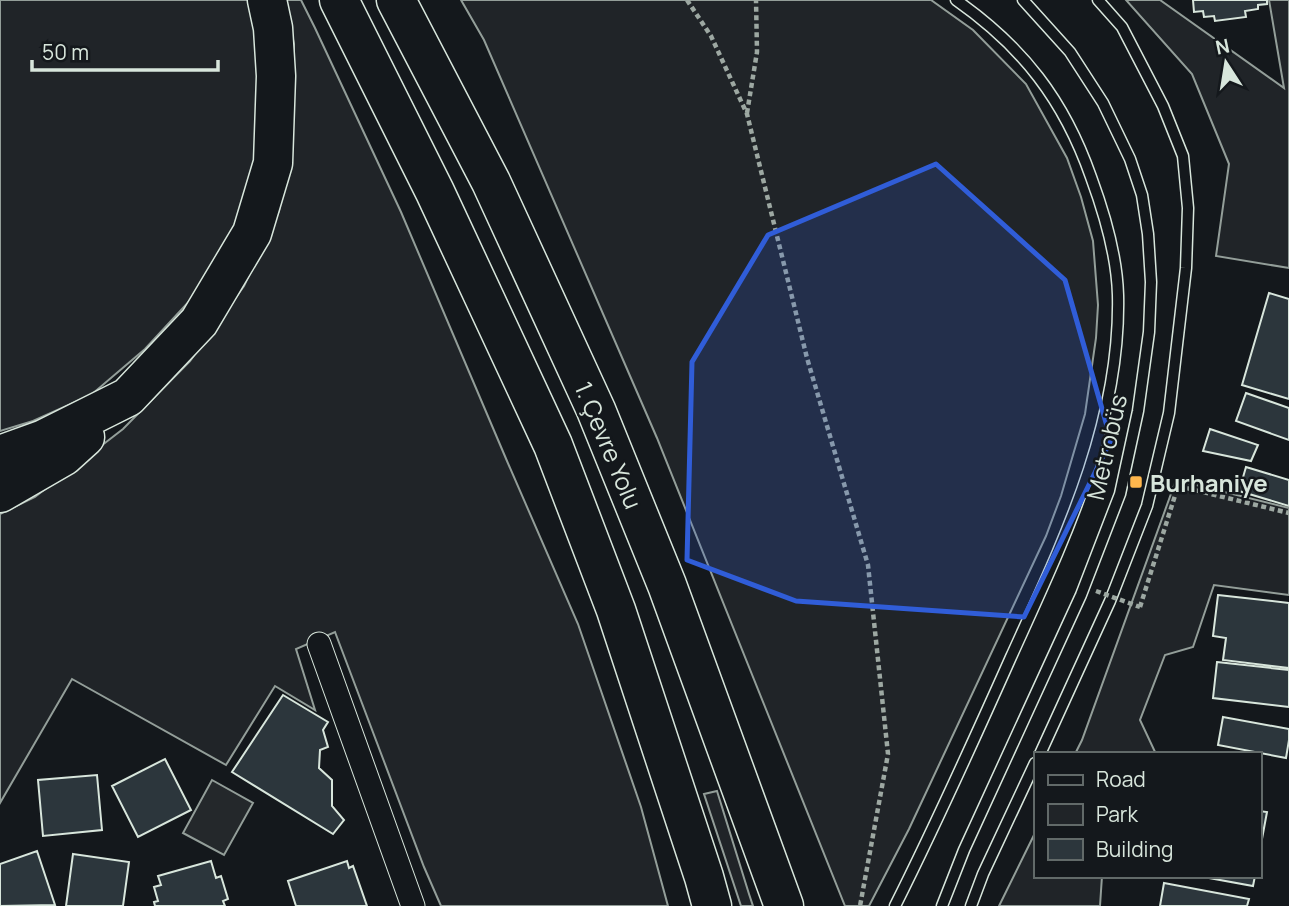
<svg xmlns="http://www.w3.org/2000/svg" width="1289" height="906" viewBox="0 0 1289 906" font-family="Manrope,sans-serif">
<rect width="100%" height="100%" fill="#14181c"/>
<!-- green -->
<path fill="#202428" stroke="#939e99" stroke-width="2" d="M0,0H250L257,31L260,127L245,211L195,295L145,349L91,395L33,421L0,431Z
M285,0H301L315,28L401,212L507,461L578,624L641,807L668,906H441L424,867L335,632L296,649L315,710L275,686L226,765L72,679L0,803V514L35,497L123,429L190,361L244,286L279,211L293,123L294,44Z
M461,0H931L973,30L1026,84L1067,158L1081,197L1093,241L1098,305L1096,338L1085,414L1061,496L1046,536L909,829L869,906H845L657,438L484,40Z
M1126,0H1160L1284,88L1269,0H1289V268L1216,256L1229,164L1192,74Z
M1176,480L1289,508V595L1214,585L1193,647L1165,655L1140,720L1156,754H1075L1082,740Z
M717,791L749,894L753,906H741L704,794Z
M1035,833V876H1102L1100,906H999Z"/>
<!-- parking -->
<path fill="#24282b" stroke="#939e99" stroke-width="2" d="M212,780L253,803L224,855L183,833Z"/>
<!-- building -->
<path fill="#2c363c" stroke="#d8e6dc" stroke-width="2" d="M1193,0H1267V4L1258,5V9L1245,11L1246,17L1215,21L1214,16L1204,17L1203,11L1194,12Z
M1269,293L1289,299V399L1242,385Z
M1246,393L1289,408V440L1236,421Z
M1210,429L1258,445L1251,461L1203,451Z
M1246,467L1289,480V506L1239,491Z
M1218,595L1289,603V668L1223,660L1226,638L1213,636Z
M1217,662L1289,670V707L1213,698Z
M283,695L328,722L323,730L328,747L320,750L319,768L332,780V806L344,820L333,834L232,772Z
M1223,717L1289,729V740L1286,758L1218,745Z
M165,759L191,810L138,837L112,786Z
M97,775L102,830L43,836L38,780Z
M1259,811L1267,812L1259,855Z
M37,851L55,905L0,906V864Z
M73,854L129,862L123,906H66Z
M211,861L216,878L221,876L228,899L223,901L225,906H155L154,902L158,901L154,887L161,885L158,876Z
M347,861L349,868L353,866L367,906H296L288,881Z
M1198,876H1255L1253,886Z
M1164,883L1249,899L1247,906H1160Z"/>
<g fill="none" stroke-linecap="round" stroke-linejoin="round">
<defs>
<path id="service" d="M1040,754L1110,601L1147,506L1169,413L1186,268L1188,208L1183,156L1163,106L1122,27L1098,0
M895,906C936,824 974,740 1011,657C1063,542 1121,424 1118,295C1117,255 1105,215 1091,177C1064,100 1023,47 956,0
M942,906L964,850L1081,595L1120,494L1138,411L1149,332L1151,282L1148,234L1142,195L1130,159L1103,103L1070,52L1023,0
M971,906L983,874L1035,763"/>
<path id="minor" d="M319,644L413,906"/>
<path id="motorway" d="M339,0L435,192L553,445L616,610L704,877L712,906
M396,0L491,182L596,410L667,585L784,906
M0,455L44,439L128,397L199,322L252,233L273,163L276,76L273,28L267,0
M0,493L64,456L85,437"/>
</defs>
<!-- service casing -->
<use href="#service" stroke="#d8e6dc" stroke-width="13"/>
<!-- minor casing -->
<use href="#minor" stroke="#d8e6dc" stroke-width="25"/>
<!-- motorway casing -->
<use href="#motorway" stroke="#d8e6dc" stroke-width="41"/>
<!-- path -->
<path stroke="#9da8a2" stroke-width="4.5" stroke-dasharray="5 3.5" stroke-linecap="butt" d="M687,0L711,36L747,114L807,358L868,565L888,754L860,906
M747,113L757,52L756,0
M1140,607L1178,486L1289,513"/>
<!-- service -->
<use href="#service" stroke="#14181c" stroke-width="10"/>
<!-- minor -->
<use href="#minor" stroke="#14181c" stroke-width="23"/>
<!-- motorway -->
<use href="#motorway" stroke="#14181c" stroke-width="38"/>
<!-- path-bridge -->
<path stroke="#9da8a2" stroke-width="4.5" stroke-dasharray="5 3.5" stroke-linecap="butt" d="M1096,591L1140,607"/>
</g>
<!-- marked area -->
<path fill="#305dd8" fill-opacity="0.2" stroke="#305dd8" stroke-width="5" stroke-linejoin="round" d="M936,164L1065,280L1111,440L1024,617L796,601L687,560L692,362L768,235Z"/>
<!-- markers -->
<rect fill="#ffb74d" stroke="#14181c" stroke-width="2.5" x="1129" y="475" width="14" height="14" rx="3.5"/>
<g text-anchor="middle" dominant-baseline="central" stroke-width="5" stroke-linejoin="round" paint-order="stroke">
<!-- street labels -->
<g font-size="24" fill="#d8e6dc" stroke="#14181c">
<text transform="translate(609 445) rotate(67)">1. Çevre Yolu</text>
<text transform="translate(1106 447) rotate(-77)">Metrobüs</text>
</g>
<!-- poi labels -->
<g font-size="24" font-weight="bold" fill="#d8e6dc" stroke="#14181c" text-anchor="start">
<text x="1150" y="482">Burhaniye</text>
</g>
</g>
<!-- legend -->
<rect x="1034" y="752" width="228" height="126" fill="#14181c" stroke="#626a69" stroke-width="2"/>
<rect x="1048" y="775" width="35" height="10" fill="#14181c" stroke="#626a69" stroke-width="2"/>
<text x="1096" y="787" font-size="21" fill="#d8e6dc">Road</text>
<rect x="1048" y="804" width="35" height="21" fill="#202428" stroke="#626a69" stroke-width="2"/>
<text x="1096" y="822" font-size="21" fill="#d8e6dc">Park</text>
<rect x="1048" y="839" width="35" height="21" fill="#2c363c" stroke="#626a69" stroke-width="2"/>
<text x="1096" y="857" font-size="21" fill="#d8e6dc">Building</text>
<!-- north arrow -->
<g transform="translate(1226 63) rotate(348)" stroke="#14181c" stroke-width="5" paint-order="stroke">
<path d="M0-5L12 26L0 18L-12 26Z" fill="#d8e6dc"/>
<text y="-10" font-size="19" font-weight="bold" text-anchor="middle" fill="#d8e6dc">N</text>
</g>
<!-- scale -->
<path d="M32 60v10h186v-10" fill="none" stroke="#d8e6dc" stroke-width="3.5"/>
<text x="42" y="60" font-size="21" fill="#d8e6dc" stroke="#14181c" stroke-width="5" paint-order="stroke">50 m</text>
</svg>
